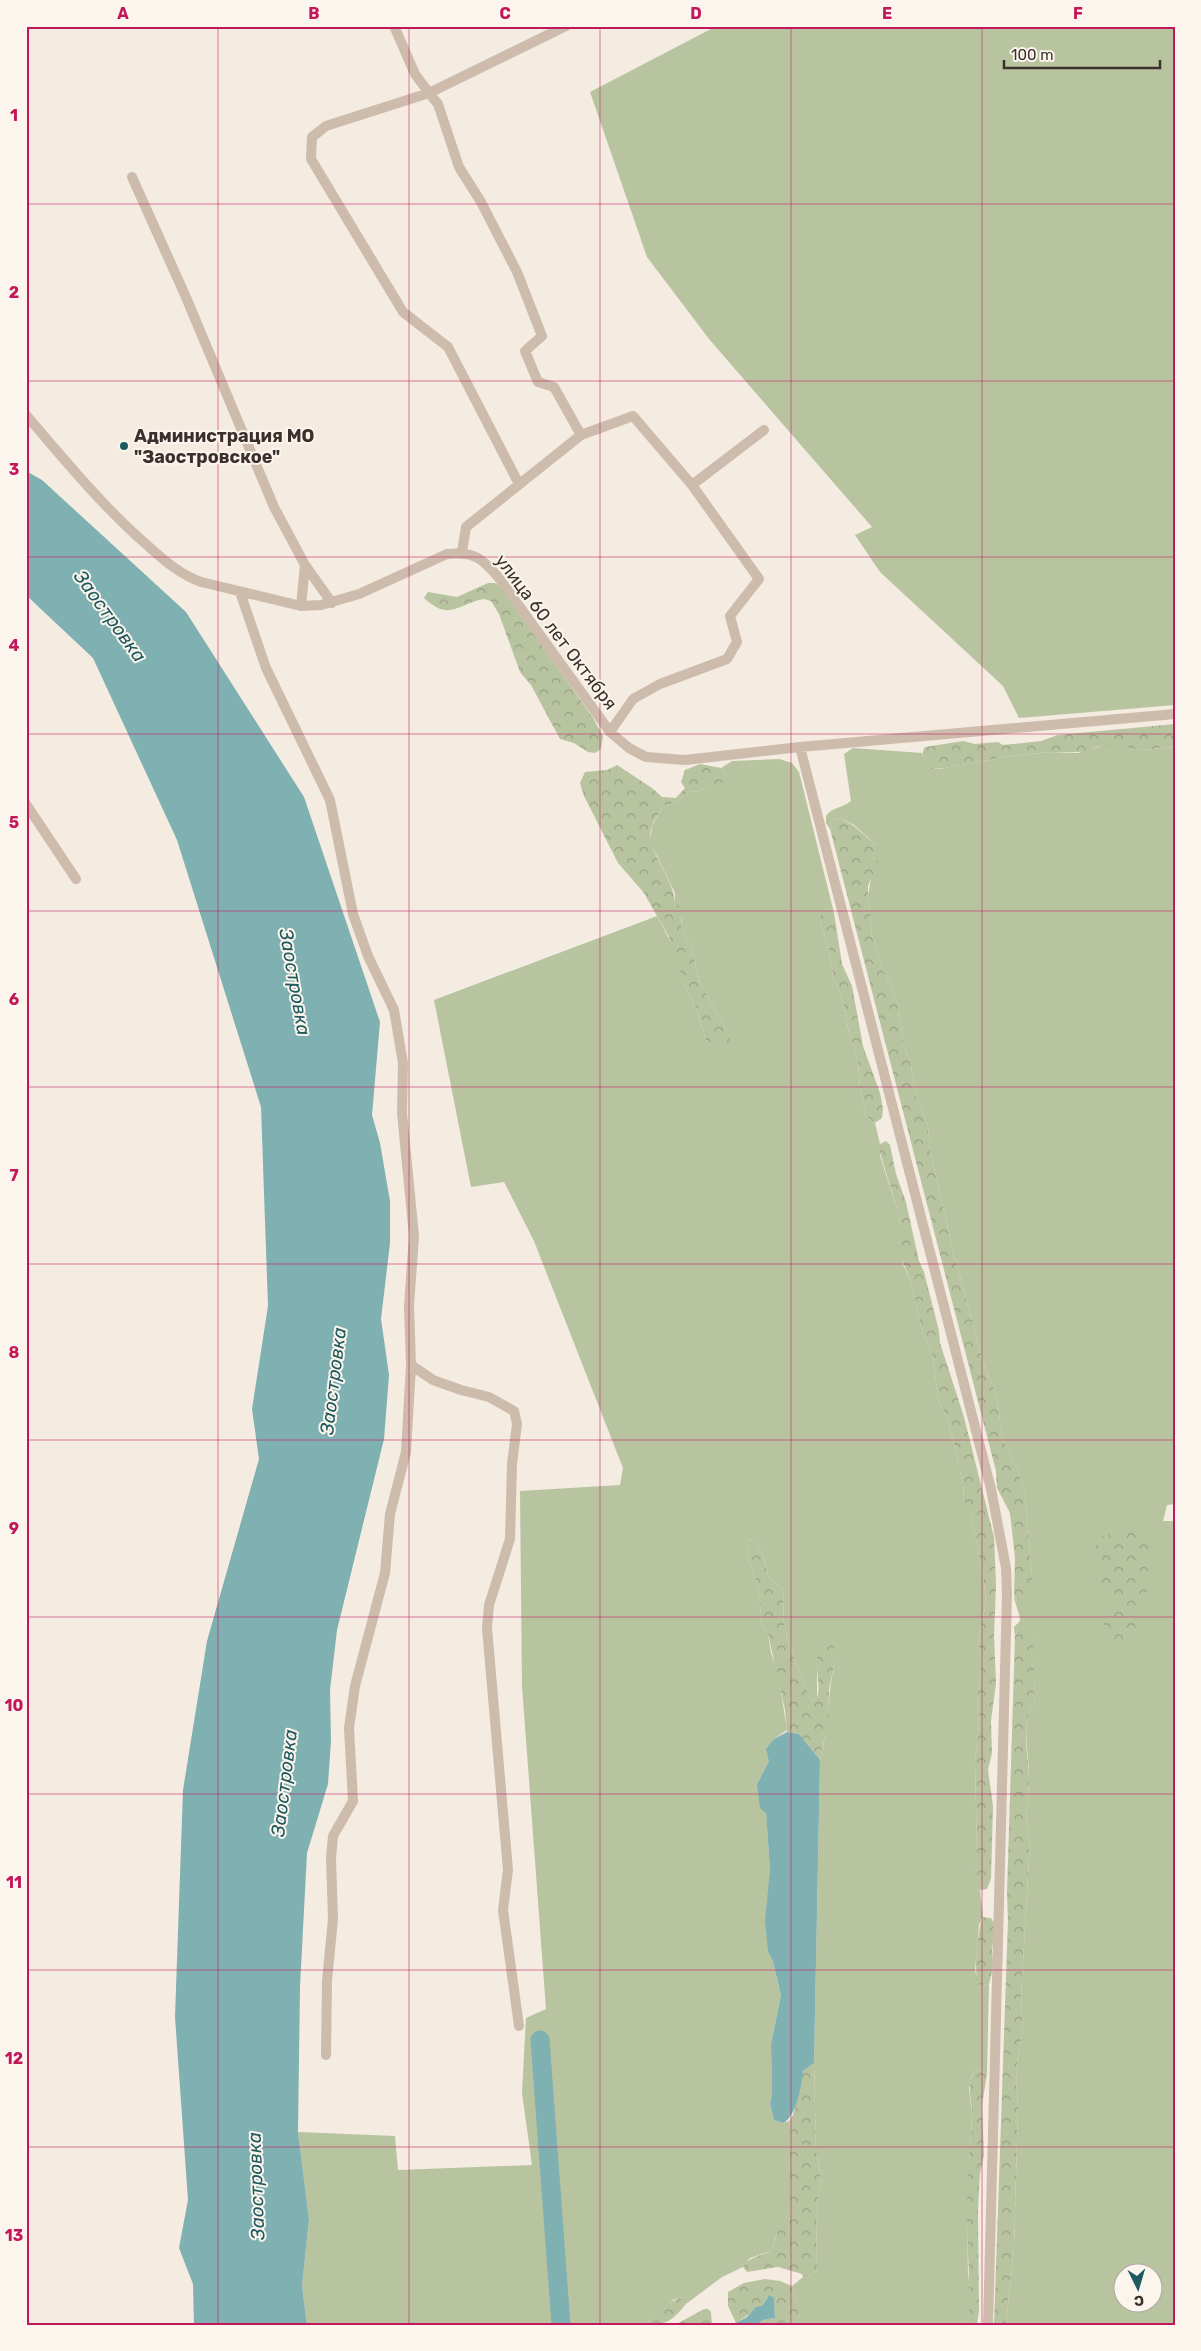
<svg xmlns="http://www.w3.org/2000/svg" width="1201" height="2351" viewBox="0 0 1201 2351" font-family="Rubik,sans-serif">
<defs>
<pattern id="forest-crowns" width="20" height="18" patternUnits="userSpaceOnUse" patternTransform="scale(1.25)"><rect width="20" height="18" fill="#b8c4a0"/><path d="M2 6a3 3 0 1 1 6 0M12 15a3 3 0 1 1 6 0" fill="none" stroke="#97a083"/></pattern>
</defs>
<rect width="100%" height="100%" fill="#f4ebe1"/>
<!-- green -->
<path fill="#b8c4a0" fill-rule="evenodd" d="M710,26H1175V705L1019,718L1003,686L880,572L855,535L872,527L709,339L647,257L590,92L711,29Z
M1106,745H1120L1141,750L1175,747V1504L1167,1505L1163,1521H1175V2325H1006L1014,2247L1018,2106L1016,2080L1018,2056L1023,2031L1021,1998L1030,1841C1023,1820 1029,1800 1029,1779C1030,1753 1019,1725 1035,1702L1032,1632L1018,1629L1015,1636L1014,1627L1020,1621C1020,1612 1014,1604 1014,1594L1017,1601L1032,1574L1025,1494L1018,1471L1002,1437L997,1396L985,1368L954,1255L930,1150L928,1125L916,1096L911,1065L903,1042L898,1003L882,967L872,936L868,895L877,846L854,825L840,818L831,820L830,829L826,823V816C832,807 843,808 851,801L844,754L853,748L922,753L923,759L932,769H939L1011,756L1050,752L1078,753ZM1124,2274H1154V2304H1124Z
M779,759L792,763L799,772L834,913L828,908L820,921L829,949L833,977L841,994L849,1033L858,1060L860,1088L866,1116L875,1123L880,1144V1156L899,1215L903,1264L911,1282L922,1331L933,1356L938,1399L949,1424L954,1444L963,1484L964,1501L971,1513L984,1582L986,1602L978,1643L982,1663L977,1697L979,1724L975,1761L977,1851L974,1871L977,1891H980L983,1917L979,1925L975,1971L980,1985L989,1984L987,2074L976,2070L972,2075L969,2088L972,2114L967,2219L968,2273L971,2298L967,2325H794C805,2308 795,2303 792,2286L803,2277L812,2275L817,2269L816,2211L821,2178L816,2149L814,2063L820,1760C829,1727 827,1694 835,1661H817V1698L811,1700L794,1658L784,1625L783,1589L769,1578L762,1552L753,1539L747,1540L748,1559L758,1585L762,1623L768,1634L771,1653L778,1673L787,1730L774,1739L769,1761L757,1784L766,1813L770,1870L768,1952L773,1962L781,1995L771,2044L772,2095L770,2104L774,2120L783,2123L789,2121C793,2134 790,2147 790,2160C789,2184 794,2204 788,2227L777,2233L771,2251L750,2258L743,2267L722,2277L686,2304L684,2300L679,2298L673,2300L645,2325H307L302,2286L309,2219L298,2132L395,2136L398,2170L532,2165L522,2093L526,2018L546,2009L522,1686L520,1491L620,1485L623,1468L534,1241L504,1182L471,1187L434,1000L657,916L674,948L684,985L696,1007L707,1043L727,1031L700,983L692,949L682,930V919L675,903V893L650,842L652,826L663,806L676,802L689,792L699,791L726,776L721,768L732,761Z"/>
<!-- forest -->
<path fill="url(#forest-crowns)" d="M488,583H495L500,586L593,718L603,736L601,749L595,753L588,752L574,743L560,739L531,685L520,672L499,614L491,601L484,599C457,604 450,622 424,598L428,592L457,597Z
M1175,724L1174,747L1141,750L1113,745L1097,747L1085,752H1050L1011,756L945,768L932,769L925,766C922,759 921,754 925,747L963,741L975,744L998,742L1003,745L1041,741L1058,735Z
M700,764L721,768L726,776L721,784L710,785L699,791L689,792L676,802L663,806C660,813 654,819 652,826C643,848 675,879 675,903L681,908L682,930L692,949L700,983L727,1031L730,1041L729,1052L707,1043L696,1007L684,985L669,937L644,893L618,863L584,796L580,783L585,772L607,770L617,765L652,788L662,797L676,798L685,788L681,782L685,770Z
M840,818L854,826L877,846L878,862L868,886V894L872,936L882,967L898,1003L903,1042L911,1065L916,1096L928,1125L930,1150L954,1255L985,1368L997,1396L1002,1437L1018,1471L1025,1494L1032,1574L1031,1591L1026,1598L1017,1601L1014,1594L1015,1558L1010,1513L997,1488L996,1471L830,829L831,820Z
M828,908L834,913L842,964L852,986L863,1046L880,1093L883,1109L882,1118L875,1123L866,1116L860,1088L858,1060L849,1033L841,994L833,977L829,949L820,921L821,912Z
M886,1141L890,1145L896,1174L906,1202L919,1261L924,1272L939,1331L940,1343L964,1417L994,1537L996,1585L994,1636L996,1683L991,1721L992,1753L988,1770L993,1806L991,1879L987,1889L977,1891C972,1879 974,1863 977,1851L975,1761L979,1724L977,1697L982,1663L978,1643L986,1602L984,1582L971,1514L964,1501L963,1484L954,1444L949,1424L938,1399L933,1356L922,1331L911,1282L901,1257L899,1215L879,1150L880,1144Z
M1134,1527L1143,1528L1150,1533L1152,1548L1150,1562L1153,1578L1137,1614L1138,1632L1132,1644L1122,1645C1111,1639 1104,1630 1103,1617L1112,1607C1112,1597 1105,1592 1100,1583L1102,1560C1101,1556 1097,1553 1096,1549C1093,1534 1110,1535 1119,1533C1125,1531 1129,1528 1134,1527Z
M753,1539L762,1552L769,1578L783,1589L784,1625L794,1658L811,1700L817,1698C823,1679 807,1655 829,1643L834,1644L835,1661L829,1689L828,1721L820,1760L799,1734L787,1732L785,1710L768,1634L762,1623L758,1585L748,1559L747,1540Z
M1026,1626L1032,1632L1033,1639L1035,1702C1019,1725 1029,1754 1029,1779C1029,1800 1023,1820 1030,1841L1021,1998L1023,2031L1018,2056L1016,2080L1018,2106L1014,2247L1006,2325H994L1008,1920L1007,1893L1015,1636L1018,1629Z
M983,1917L991,1918L995,1925L992,1950L993,1967L989,1984L980,1985C972,1978 978,1927 983,1917Z
M814,2063L816,2149L821,2178L816,2211L817,2269L812,2275L803,2277L802,2274L778,2267L747,2272L743,2267C750,2256 761,2256 771,2251L779,2228L788,2227C794,2204 789,2183 790,2160C790,2147 793,2134 789,2121L793,2115L803,2071Z
M976,2070L987,2074L982,2105L984,2155L980,2173L978,2210L979,2310L977,2325H967C972,2291 967,2256 967,2221C966,2185 971,2150 972,2114C972,2098 965,2083 976,2070Z
M765,2279L780,2281L792,2286C795,2303 806,2308 794,2325H757L763,2320L775,2318L774,2298L767,2297L762,2306L736,2323L728,2306V2292L744,2283Z
M679,2298L684,2300L686,2304C672,2321 667,2325 645,2325L669,2303Z
M704,2309H708L711,2312L712,2325H675Z"/>
<!-- water -->
<path fill="#7fb0b2" d="M26,471L42,480L186,612L304,797L380,1022L372,1115L380,1143L390,1201V1243L381,1319L389,1375L384,1439L337,1630L330,1690L331,1741L328,1784L307,1853L300,1986L298,2132L309,2219L302,2286L307,2325H194L193,2284L179,2248L188,2200L175,2017L183,1790L207,1641L259,1459L252,1409L268,1306L261,1107L177,840L93,658L26,595Z
M787,1732L799,1734L820,1760L814,2063L803,2071C802,2084 796,2118 783,2123L774,2120L770,2104L772,2095L771,2044L781,1995L773,1962L768,1952L765,1921L770,1870L766,1813L760,1808L757,1784L769,1761L766,1749L774,1739Z
M769,2295L774,2298L775,2318L763,2320L757,2325H732L747,2317L756,2307L762,2306Z"/>
<g fill="none" stroke-linecap="round" stroke-linejoin="round">
<!-- river -->
<path stroke="#7fb0b2" stroke-width="19" d="M540,2040L561,2325"/>
<!-- minor -->
<path stroke="#cdbbac" stroke-width="10" d="M394,26L415,74L429,93L566,26
M132,177L185,295L274,507L305,565L301,606
M26,415C65,460 102,506 147,545C164,560 179,574 201,582L301,606L321,605L359,594L447,554C474,551 482,558 499,578L610,732L629,748L646,757L685,760L800,747L1175,714
M519,484L448,347L403,312L311,159L312,137L326,126L429,93L438,104L459,167L481,202L517,272L542,336L525,351L538,382L554,387L581,435
M462,552L466,527L581,435L633,416L692,485L764,430
M305,565L332,603
M240,592L266,668L330,800L353,914L368,956L394,1010L403,1063L402,1113L414,1236L409,1306L411,1365L406,1452L390,1514L385,1573L355,1686L349,1728L353,1801L333,1836L331,1858L333,1919L327,1981L326,2055
M610,732L633,699L660,684L727,659L737,642L730,616L759,579L692,485
M800,747L991,1489L1006,1568L1007,1594L988,2325
M26,804L76,879
M411,1365L433,1380L461,1390L489,1397L514,1411L517,1424L512,1464L510,1539L489,1605L487,1628L508,1870L503,1910L519,2026"/>
</g>
<!-- grid -->
<path fill="none" stroke="#c2185b" stroke-width="1" stroke-opacity="0.55" d="M218,26V2325M409,26V2325M600,26V2325M791,26V2325M982,26V2325M26,204H1175M26,381H1175M26,557H1175M26,734H1175M26,911H1175M26,1087H1175M26,1264H1175M26,1440H1175M26,1617H1175M26,1794H1175M26,1970H1175M26,2147H1175"/>
<!-- markers -->
<circle fill="#1f5a5e" stroke="#fbf5ee" stroke-width="2" cx="124" cy="446" r="5"/>
<g text-anchor="middle" dominant-baseline="central" stroke-width="4" stroke-linejoin="round" paint-order="stroke">
<!-- poi labels -->
<g font-size="18" font-weight="bold" fill="#3b302b" stroke="#fbf5ee" text-anchor="start">
<text x="134" y="436">Администрация МО<tspan x="134" dy="21">"Заостровское"</tspan></text>
</g>
<!-- street labels -->
<g font-size="18" fill="#3b302b" stroke="#fbf5ee">
<text transform="translate(556 632) rotate(53)">улица 60 лет Октября</text>
</g>
<!-- water labels -->
<g font-size="19" font-style="italic" fill="#1f5a5e" stroke="#fbf5ee">
<text transform="translate(110 616) rotate(54)">Заостровка</text>
<text transform="translate(295 982) rotate(80)">Заостровка</text>
<text transform="translate(333 1381) rotate(-83)">Заостровка</text>
<text transform="translate(284 1783) rotate(-83)">Заостровка</text>
<text transform="translate(256 2186) rotate(-92)">Заостровка</text>
</g>
</g>
<!-- border -->
<rect width="1201" height="2351" fill="none" stroke="#fbf5ee" stroke-width="55"/>
<!-- north arrow -->
<g transform="translate(1138 2288) rotate(175)"><circle r="24" fill="#fbf5ee" stroke="#aea6a0"/>
<path d="M0-4L9 19L0 12L-9 19Z" fill="#1f5a5e"/>
<text y="-8" font-size="14" font-weight="bold" text-anchor="middle" fill="#3b302b">С</text>
</g>
<!-- scale -->
<path d="M1004 60v8h156v-8" fill="none" stroke="#3b302b" stroke-width="2.5"/>
<text x="1011" y="60" font-size="15" fill="#3b302b" stroke="#fbf5ee" stroke-width="4" paint-order="stroke">100 m</text>
<rect x="28" y="28" width="1146" height="2296" fill="none" stroke="#c2185b" stroke-width="2"/>
<g font-size="16" text-anchor="middle" font-weight="bold" fill="#c2185b">
<text x="123" y="19">A</text>
<text x="314" y="19">B</text>
<text x="505" y="19">C</text>
<text x="696" y="19">D</text>
<text x="887" y="19">E</text>
<text x="1078" y="19">F</text>
<text x="14" y="121">1</text>
<text x="14" y="298">2</text>
<text x="14" y="475">3</text>
<text x="14" y="651">4</text>
<text x="14" y="828">5</text>
<text x="14" y="1005">6</text>
<text x="14" y="1181">7</text>
<text x="14" y="1358">8</text>
<text x="14" y="1534">9</text>
<text x="14" y="1711">10</text>
<text x="14" y="1888">11</text>
<text x="14" y="2064">12</text>
<text x="14" y="2241">13</text>
</g>
</svg>
